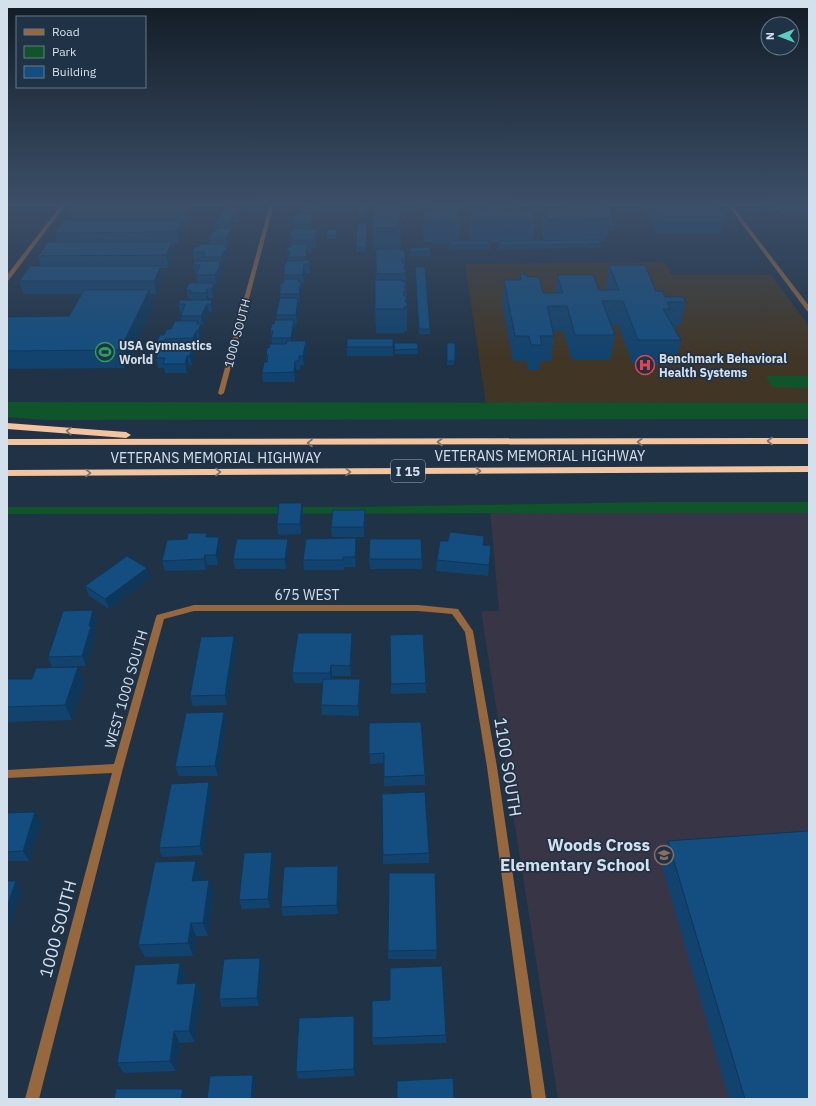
<svg xmlns="http://www.w3.org/2000/svg" width="816" height="1106" viewBox="0 0 816 1106" font-family="'IBM Plex Sans',sans-serif">
<rect width="100%" height="100%" fill="#203245"/>
<!-- education -->
<path fill="#383547" d="M809,507V1099H558L481,611H499L490,509Z"/>
<!-- medical -->
<path fill="#413626" d="M664,262L672,275H771L809,326V404H486L465,264Z"/>
<!-- green -->
<path fill="#10542b" d="M766,376H809V388L772,387Z
M7,402L809,403V419L46,420L7,417Z
M655,502H809V513L7,514V507H357Z"/>
<g fill="none" stroke-linecap="round" stroke-linejoin="round">
<!-- minor -->
<path fill="#97673e" fill-rule="evenodd" d="M62,204H66L9,280L7,281V275Z
M270,204H274L224,393L221,395L219,394L218,393Z
M727,204H731L809,306V312L807,311Z
M194,605H418L458,609L473,631L497,767L546,1099H532L487,767L465,632L452,614L418,611H194L164,619L123,768L39,1099H25L112,773L7,778V770L114,764L156,617L157,615Z"/>
<!-- motorway -->
<path fill="#f3c49e" fill-rule="evenodd" d="M7,423L126,432L131,435L126,438L7,429Z
M809,438V444L7,445V439Z
M809,466V472L7,476V470Z"/>
</g>
<!-- wall -->
<path fill="#11436e" d="M76,204H195H192L193,212L188,224H183L184,232L179,244H173L175,254L169,268H161L163,278L156,294H150L153,307L125,368L7,369V317L69,316L82,294H23L19,281L41,266L38,256L57,242L55,233L71,220L69,212Z
M223,204H244V206H239L240,215L238,223H234L231,231L232,236L227,248L228,255L222,266H221L222,273L217,284H214L215,292L213,298H208V300H212L214,308L212,312H209L203,325H201L202,334L200,340H197L195,348H192L194,358L192,365H189L187,373H165L164,368H158L156,358L159,350L157,341L181,321V316L182,313H180L178,304L191,300V298H188L186,290L197,283L196,275L197,274H195L193,265L204,261H194L192,252L199,247L210,244L209,240L214,231L213,224L217,222L224,208Z
M299,204H319V213H312V215H313V223L312,229L318,237L316,248H311V254H308L307,260H310L311,269L310,273H305L304,283H302V291L300,303H299V307L297,324H295V329L293,341H306L307,350L304,365H300V370H296L295,382H263L262,373L266,362V355L272,344L270,331L277,320L276,315L280,298V294L283,283L284,279V275L286,264L289,261L288,260L287,251L292,244L291,243L290,235L295,228L294,224L296,215L301,213V209H299Z
M358,204H368L367,219H358Z
M374,204H400L401,248H399V249L402,250L405,259L407,307V331H404V333H376L375,309L376,250H374L373,228Z
M420,204H478V207L420,208Z
M486,204H516V210L535,220L533,241H544L541,232L543,210H546L547,209H565V207H564L563,204H606L616,226L615,230H608L606,241H600L601,244L600,248L499,249V242H489L490,245V249L450,250L449,244H432V242H424L423,232V210H451L460,220L459,241H471L469,232L470,211L487,210Z
M528,204H542V206H528Z
M640,204H715L725,217L721,233H656Z
M771,204H809V214H781Z
M367,227L366,252H356V248Z
M338,234L336,239H327L326,235Z
M431,251V256H410V252Z
M609,265L665,297L686,302L680,326H674L681,340L675,365H633L618,325H611L615,335L610,360H572L563,331H553L554,336L551,361H540L539,370H528L526,361H513L502,304L504,280H519L520,274L527,277L543,293H555L557,275L599,290H606L605,288Z
M415,267L430,329V334H419Z
M393,339V356H347V347Z
M394,343H417L418,354H395Z
M447,343H455L454,365H447Z
M303,513L301,534L278,535L277,524Z
M365,520L364,537H332L331,527Z
M484,536V545L491,546L488,576L436,571L437,560L448,541Z
M208,537H219L221,547L218,565H207L206,570L165,571L162,561L187,539Z
M356,538L357,549L356,567H344V570H304L303,560Z
M289,549L286,569H235L233,559Z
M369,559H422V569H370Z
M150,578L109,609L89,596L85,586Z
M97,621L94,633L95,637L86,666L52,667L48,657Z
M352,633L353,644L351,676H332L331,679H360V689L359,716L322,715L321,705L323,683H294L292,673Z
M390,635L426,683V693L391,694Z
M234,636L236,646L227,705L193,706L190,696Z
M78,667L84,682L72,720L7,722V679H32Z
M224,712L226,722L218,776H179L175,767Z
M369,723L425,775V785L384,786V763L370,764Z
M212,792L203,855L162,857L159,848Z
M7,813L41,822L29,861H7Z
M668,841L809,1099H729L660,859Z
M272,852L274,862L270,908L242,909L239,900Z
M429,853V863L383,864V855Z
M338,866L339,875L338,914L283,916L281,907Z
M201,875L200,880L214,894L208,936H196L193,956L145,957L138,945Z
M437,950L436,959H388V951Z
M260,958L263,966L259,1006L222,1007L219,999Z
M180,963L186,976L185,984L196,983L201,995L195,1042L180,1043L176,1071L124,1073L117,1063Z
M354,1016L355,1024V1076L298,1079L296,1072Z
M446,1035V1043L373,1045L372,1038Z"/>
<!-- shaded-wall -->
<path fill="#0e375a" d="M190,204H192L193,212L188,224L186,212Z
M237,204H239V206L238,211Z
M239,207L240,215L238,223L237,215Z
M233,215L234,223L231,231L232,236L227,248L226,240L230,229L229,224Z
M313,215V223L312,232L311,224Z
M182,220L184,232L179,244L176,232Z
M317,229L318,237L316,248L315,240Z
M337,230L338,234L336,239V235Z
M172,242L175,254L169,268L166,255Z
M225,244L226,248L227,247L228,255L222,266L221,257Z
M307,246L308,254L306,265V257Z
M310,260L311,269L310,273L309,264Z
M220,261L222,273L217,284L215,275Z
M304,264L305,273L304,283L303,275Z
M161,266L163,278L156,294L154,281Z
M301,282L302,291L300,303L299,294Z
M214,283L215,292L213,298L212,289Z
M207,289L208,298L207,302L206,293Z
M149,290L153,307L125,368L120,350Z
M298,298L299,307L297,324L296,315Z
M212,300L214,308L212,312L211,304Z
M207,304L209,312L203,325L201,316Z
M294,320L295,329L292,347L291,338Z
M198,321L200,328L201,324L202,334L200,340L197,324Z
M196,331L197,340L195,348L193,338Z
M165,339L167,348L166,351L164,341Z
M306,341L307,350L304,365L303,356Z
M191,344L194,358L192,365L190,356V348Z
M187,356L189,365L187,373L185,364Z
M295,361L296,370L295,382L294,372Z
M302,503L303,513L301,534L300,524Z
M365,510V520L364,537V527Z
M219,537L221,547L218,565L216,555Z
M356,538L357,549L356,567L355,557Z
M288,539L289,549L286,569L285,559Z
M205,555L207,565L206,570L204,559Z
M147,568L150,578L109,609L105,599Z
M93,610L97,621L94,633L95,637L86,666L82,656L89,626Z
M352,633L353,644L351,676L350,666Z
M234,636L236,646L227,705L225,695Z
M331,665L332,676L331,683L330,673Z
M78,667L84,682L72,720L65,705Z
M360,679V689L359,716L358,706Z
M224,712L226,722L218,776L215,766Z
M209,782L212,792L203,855L200,846Z
M35,812L41,822L29,861L23,851Z
M272,852L274,862L270,908L268,899Z
M196,861L201,875L197,894L192,881Z
M338,866L339,875L338,914L337,905Z
M209,880L214,894L208,936L203,923Z
M16,881L22,890L7,936V907Z
M191,923L196,936L193,956L188,943Z
M260,958L263,966L259,1006L257,998Z
M180,963L186,976L183,996L177,984Z
M196,983L201,995L195,1042L189,1031Z
M354,1016L355,1024V1076L354,1069Z
M174,1031L180,1043L176,1071L170,1061Z
M253,1075L256,1082L254,1099H251Z
M183,1089L189,1099H181Z"/>
<!-- building -->
<path fill="#144e80" stroke="#0e375a" d="M76,204H190L186,212H69Z
M302,204H319V205H312L311,208H301Z
M358,204H368L367,215H357Z
M374,204H398L400,208H398V211H400L399,217H400V220H398V223H400V226H398V228H373Z
M599,204H606L616,226H608L609,219L605,210H600L599,208Z
M651,204H715L725,217H659Z
M239,207L237,215H233L229,224H213L214,222H217L222,208Z
M431,208H451V210H458L460,220H453V222H433L432,220H424L423,210H431Z
M547,209L605,210L609,219L547,220L543,210H547Z
M482,210H532L535,220H472L470,211Z
M297,213H310V215H313L311,224H294V215H296Z
M64,220H182L176,232L55,233Z
M357,223H367L366,248H356Z
M217,228H231L226,240H209L213,231H216Z
M294,228L317,229L315,240H292V235H290L291,230H293Z
M328,229L337,230L336,235H326Z
M599,240L601,244L500,245L499,241Z
M449,241H489L490,245H450Z
M48,242H172L166,255L38,256Z
M200,244H225L224,247H227L221,257H203L205,252H192L194,247H199Z
M291,244H311V246H307L306,257H288L289,251H287L288,247H290Z
M430,247L431,251L410,252V248Z
M376,249H402V250H405V259H402V263H405L404,269H406V273H403V274H376Z
M310,260L309,264H304L303,275H284V264H286L287,261Z
M195,261H220L219,264H221L215,275H196L200,265H193Z
M609,265H645L656,291H662L665,297H683L686,302H667L670,309H663L681,340H638L623,301H602L615,335H575L567,306H547L554,336H540L542,345H531L529,336H515L504,280H521L520,274H527V277H539L543,293H563L557,275H593L599,290H619Z
M30,266H161L154,281H19Z
M415,267H425L430,329H419Z
M284,279H299L298,282H301L299,294H280V283H283Z
M375,280H403V282H406V286H404L406,292H403L404,296H407L405,302H407V307H404V309H375Z
M189,283H214L212,289H207L206,293H190L191,290H186Z
M84,290H149L120,350L7,351V317L69,316Z
M280,298H298L296,315H276Z
M180,300H212L211,304H207L201,316H181L185,304H178Z
M275,320H294L291,338H271L273,331H270L272,324H274Z
M175,321H198L197,324H201L198,331H196L193,338L165,339L164,341H157L160,335H164L166,330L171,329Z
M347,339H393V347H347Z
M287,341H306L303,356H299V361H295L294,372L262,373L264,362H267L268,355H266L267,348H269L270,344H286Z
M394,343H417L418,349L395,350Z
M447,343H455V361H447Z
M161,344H191L190,348H192L190,356H187L185,364H163L165,358H156Z
M279,503H302L300,524H277Z
M333,510H365L364,527H331Z
M450,532L484,536L483,545L491,546L489,565L437,560L440,541H448Z
M188,533H207L206,537H219L216,555H205L204,559L162,561L167,540L187,539Z
M356,538L355,557H343V560H303L306,539Z
M237,539H288L285,559H233Z
M370,539H421L422,559H369Z
M127,556L147,568L105,599L85,586Z
M93,610L89,626H91L82,656L48,657L63,611Z
M298,633H352L350,666L331,665L330,673H292Z
M423,634L426,683L391,684L390,635Z
M234,636L225,695L190,696L201,637Z
M78,667L65,705L7,707V679H32L36,668Z
M323,679H360L358,706L321,705Z
M224,712L215,766L175,767L186,713Z
M421,722L425,775L384,777V753L369,754V723Z
M209,782L200,846L159,848L171,784Z
M425,792L429,853L383,855L382,794Z
M35,812L23,851L7,852V813Z
M809,831V1099H745L668,841Z
M272,852L268,899L239,900L244,853Z
M196,861L192,881L209,880L203,923H191L188,943L138,945L155,862Z
M338,866L337,905L281,907L284,867Z
M389,873H435L437,950L388,951Z
M7,881H16L7,907Z
M260,958L257,998L219,999L224,959Z
M180,963L177,984L196,983L189,1031H174L170,1061L117,1063L135,965Z
M442,966L446,1035L372,1038V1001L390,1000V968Z
M354,1016V1069L296,1072L299,1018Z
M253,1075L251,1099H207L210,1076Z
M453,1078L454,1099H397V1081Z
M116,1089H183L181,1099H114Z"/>
<!-- one-way arrows -->
<defs><path id="oneway-chevron" d="M-2-3.5L2.5 0L-2 3.5" fill="none" stroke-width="1.6" stroke-linecap="round" stroke-linejoin="round"/></defs>
<g stroke="#7f746d">
<use href="#oneway-chevron" transform="translate(69 431) rotate(-175)"/>
<use href="#oneway-chevron" transform="translate(770 441) rotate(180)"/>
<use href="#oneway-chevron" transform="translate(440 442) rotate(180)"/>
<use href="#oneway-chevron" transform="translate(640 442) rotate(180)"/>
<use href="#oneway-chevron" transform="translate(310 443) rotate(180)"/>
<use href="#oneway-chevron" transform="translate(478 471)"/>
<use href="#oneway-chevron" transform="translate(218 472)"/>
<use href="#oneway-chevron" transform="translate(348 472)"/>
<use href="#oneway-chevron" transform="translate(88 473)"/>
</g>
<!-- sky -->
<linearGradient id="sky" x2="0" y2="1"><stop stop-color="#121c26"/><stop offset="0.57" stop-color="#3c4f68"/><stop offset="1" stop-color="#3c4f68" stop-opacity="0"/></linearGradient>
<rect width="816" height="358" fill="url(#sky)"/>
<!-- icons -->
<defs>
<symbol id="stadium-ring" viewBox="-11 -11 22 22"><circle r="9.5" fill="#203245" stroke="#2e9e5b" stroke-width="1.5"/><path d="M0-5a6.5 5 0 1 0 0 10a6.5 5 0 1 0 0-10ZM-3.5-1.8h7v3.6h-7Z" fill="#2e9e5b"/></symbol>
<symbol id="hospital-ring" viewBox="-11 -11 22 22"><circle r="9.5" fill="#203245" stroke="#e0444e" stroke-width="1.5"/><path d="M-5-5h3v3.5h4V-5h3V5h-3V1.5h-4V5h-3Z" fill="#e0444e"/></symbol>
<symbol id="school-ring" viewBox="-11 -11 22 22"><circle r="9.5" fill="#203245" stroke="#8d6e63" stroke-width="1.5"/><path d="M0-5L7-2L0 1L-7-2ZM-4 1L0 2.5L4 1V4Q0 6-4 4Z" fill="#8d6e63"/></symbol>
</defs>
<g fill-rule="evenodd">
<use href="#stadium-ring" x="94" y="341" width="22" height="22"/>
<use href="#hospital-ring" x="634" y="354" width="22" height="22"/>
<use href="#school-ring" x="653" y="844" width="22" height="22"/>
</g>
<g text-anchor="middle" dominant-baseline="central" stroke-width="3.5" stroke-linejoin="round" paint-order="stroke">
<!-- far-street labels -->
<g font-size="12" fill="#d4e0ec" stroke="#203245">
<text transform="translate(237 333) rotate(-75)">1000 SOUTH</text>
</g>
<!-- far-poi labels -->
<g font-size="12" font-weight="bold" fill="#d4e0ec" stroke="#203245" text-anchor="start">
<text x="119" y="345">USA Gymnastics<tspan x="119" dy="14">World</tspan></text>
<text x="659" y="358">Benchmark Behavioral<tspan x="659" dy="14">Health Systems</tspan></text>
</g>
<!-- shield labels -->
<rect fill="#203245" stroke="#9eacba" stroke-width="1" x="391" y="460" width="34" height="22" rx="3"/>
<g font-size="13" font-weight="bold" fill="#d4e0ec">
<text x="408" y="471">I 15</text>
</g>
<!-- street labels -->
<g font-size="14" fill="#d4e0ec" stroke="#203245">
<text x="540" y="456">VETERANS MEMORIAL HIGHWAY</text>
<text x="216" y="458">VETERANS MEMORIAL HIGHWAY</text>
<text x="307" y="595">675 WEST</text>
<text transform="translate(126 689) rotate(-74)">WEST 1000 SOUTH</text>
</g>
<!-- near-street labels -->
<g font-size="17" fill="#d4e0ec" stroke="#203245">
<text transform="translate(508 767) rotate(81)">1100 SOUTH</text>
<text transform="translate(58 929) rotate(-75)">1000 SOUTH</text>
</g>
<!-- near-poi labels -->
<g font-size="17" font-weight="bold" fill="#d4e0ec" stroke="#203245" text-anchor="end">
<text x="650" y="845">Woods Cross<tspan x="650" dy="20">Elementary School</tspan></text>
</g>
</g>
<!-- border -->
<rect width="816" height="1106" fill="none" stroke="#d4e0ec" stroke-width="16"/>
<!-- legend -->
<rect x="16" y="16" width="130" height="72" fill="#203245" stroke="#687888"/>
<rect x="24" y="29" width="20" height="6" fill="#97673e" stroke="#687888"/>
<text x="52" y="36" font-size="12" fill="#d4e0ec">Road</text>
<rect x="24" y="46" width="20" height="12" fill="#10542b" stroke="#687888"/>
<text x="52" y="56" font-size="12" fill="#d4e0ec">Park</text>
<rect x="24" y="66" width="20" height="12" fill="#144e80" stroke="#687888"/>
<text x="52" y="76" font-size="12" fill="#d4e0ec">Building</text>
<!-- north arrow -->
<g transform="translate(780 36) rotate(269)"><circle r="19" fill="#203245" stroke="#687888"/>
<path d="M0-3L7 15L0 10L-7 15Z" fill="#58cec0"/>
<text y="-6" font-size="11" font-weight="bold" text-anchor="middle" fill="#d4e0ec">N</text>
</g>
</svg>
